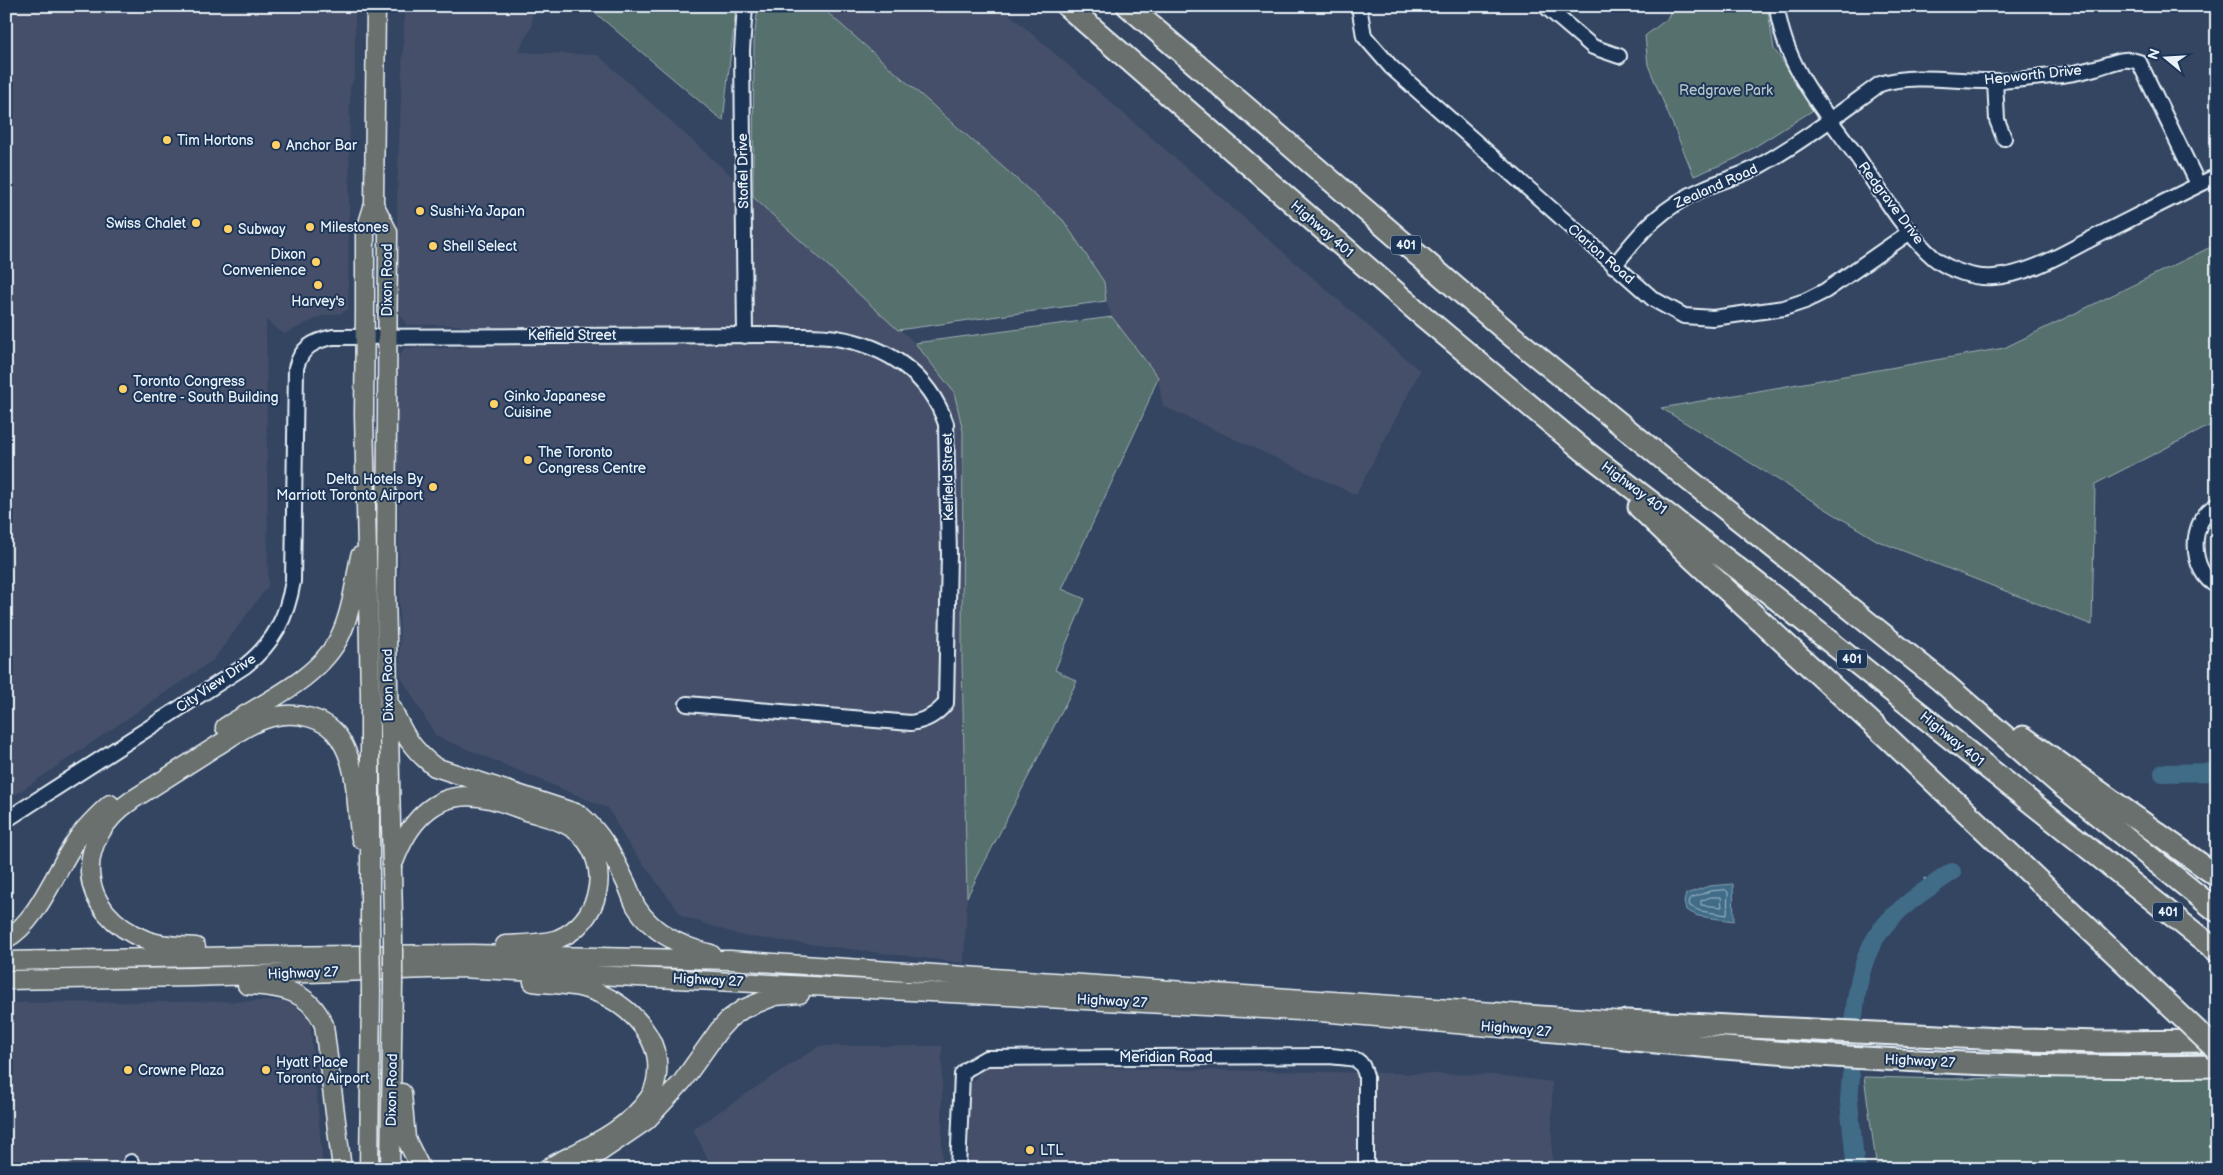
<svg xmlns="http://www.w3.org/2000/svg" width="2223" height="1175" viewBox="0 0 2223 1175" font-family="'Balsamiq Sans',sans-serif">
<rect width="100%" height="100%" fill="#344562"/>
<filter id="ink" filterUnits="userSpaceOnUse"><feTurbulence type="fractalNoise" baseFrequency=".02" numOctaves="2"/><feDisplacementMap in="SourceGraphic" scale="10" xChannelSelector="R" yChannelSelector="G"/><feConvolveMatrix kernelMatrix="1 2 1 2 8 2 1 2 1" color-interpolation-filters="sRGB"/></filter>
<g filter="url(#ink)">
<!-- built -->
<path fill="#445069" d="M6,6H355V75L350,88L348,309L342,313L322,316L284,334L266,320L268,586L213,660L6,801Z
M405,6H532V26L518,52L598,55L915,343L954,392L963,431L962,660L967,897L964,963L743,936L682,916L627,842L608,808L436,736L400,675L397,360L404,348H462L461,325H407L398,311L397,189Z
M820,6H1000L1420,371L1356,495L1163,406L1158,377L1112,317L1106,301L1104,282L1063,220Z
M1793,6H2042L2041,10L1911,12L1829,9L1793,14Z
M287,1001L310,1018L323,1169H161V1161L150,1169H6V1003Z
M819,1046H942V1169H713L693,1129Z
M985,1066L1496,1075L1552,1082V1169H969L970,1085Z"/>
<!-- green -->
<path fill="#546f6d" stroke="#9eb0b2" d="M587,6L736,7L723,121Z
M758,6H820L1063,220L1104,282L1106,301L898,330L753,197L754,42Z
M1673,6H1738L1756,11L1760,6H1767L1774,49L1815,109L1737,158L1694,176L1648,65L1645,36L1667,19Z
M2217,244V422L2095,484L2092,625L1878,541L1661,408L2004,348Z
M1112,317L1158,377L1143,415L1062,589L1085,599L1055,670L1077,681L967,897L962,660L963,431L954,392L915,343Z
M2217,1075V1169H1877L1864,1077L1951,1079Z"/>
<!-- water -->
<path fill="#416c88" stroke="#84a1b5" d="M1733,884L1734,921L1698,916L1686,910L1684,902L1686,894L1709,886Z"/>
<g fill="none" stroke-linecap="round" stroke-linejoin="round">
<!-- shore -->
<path stroke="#a5bccb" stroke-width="1" d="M1726,890L1728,892L1727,915L1700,911L1690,906L1689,902L1691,898L1710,891Z
M1711,897H1721L1722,907L1701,905V901Z"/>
<!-- stream -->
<path stroke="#84a1b5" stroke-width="3" d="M1925,879L1933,884"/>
<!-- river -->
<path stroke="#416c88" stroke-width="18" d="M2163,773L2217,772
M1854,1016C1862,934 1886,916 1952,872
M1851,1075L1849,1101L1855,1162L1858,1169"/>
<defs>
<path id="minor" d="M1359,6L1364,36L1391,67L1653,299L1684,316L1713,318L1784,308L1805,301L1825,291L1910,232
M1545,6L1593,47L1619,56
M1777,6C1783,65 1825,112 1858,158C1880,190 1904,232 1934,258C1949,270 1974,279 1994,277C2030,274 2060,255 2091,239C2133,218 2175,196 2217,176
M1995,81L1997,120L2004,138
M1614,266C1641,231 1663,206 1705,188C1723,180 1744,175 1761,165C1803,141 1841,112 1880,84C1916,73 1956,82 1994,81C2012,81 2032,78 2051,76C2066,75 2081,72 2095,68C2112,64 2122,56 2139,62L2198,184
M745,336L742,50L745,6
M2217,505C2188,519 2189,572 2217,586
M6,820L245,666C274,643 287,617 293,581L296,368C301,348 313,341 333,337L778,335C798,337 817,335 836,338C887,346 929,374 946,424L949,554L946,703C936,715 927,720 911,723L687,704
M131,1162V1169
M958,1169L962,1074L967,1069L986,1058L1331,1056C1350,1059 1361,1054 1366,1076V1169"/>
<path id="major" d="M374,204L388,232L386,590L393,918
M391,706C403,733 411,749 435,767L579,814C604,835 614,858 628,887C631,894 633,902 637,908C653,933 683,947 711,954
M225,727C264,702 321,678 341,634C352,610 355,581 360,556
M394,862C410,818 439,786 490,799C503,802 515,807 526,811C545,817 567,821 581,835C613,868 599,922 558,939C545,944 520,944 505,945
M370,917V694L364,414L365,309V233L374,204L376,6
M6,939C38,922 57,867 78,838C87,825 99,814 110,804
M196,947C180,946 161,946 146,940C77,913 71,841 132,800C159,783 187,765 215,747C233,736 251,722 272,717C295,711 327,717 340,739C359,768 355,806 361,839
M6,961L248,956L471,954L730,960L1626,1021
M6,980L192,977L460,968L1320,1012L1624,1039
M533,982C548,984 564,984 579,987C613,994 647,1020 656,1054C659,1068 657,1087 649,1098C625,1133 581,1149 546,1169
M247,985C282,987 309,990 324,1025L342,1169
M402,1093L406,1139L421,1169
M369,1169L371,992
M390,1169L393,985
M575,1169L647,1120L682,1082L719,1030L729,1019L743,1009L775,996L800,994"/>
<path id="highway" d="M1067,6L1417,311L1583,450L1754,581L2217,951
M1128,6L1512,336L1688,479L1940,680L2062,786L2217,911
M1639,507L1692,558L1887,737L2163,999
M2023,737L2217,876
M1626,1021L2022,1040L2100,1042L2217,1041
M1624,1039C1821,1058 2019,1070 2217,1066"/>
</defs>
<!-- minor casing -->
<use href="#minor" stroke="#e8f1f8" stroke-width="18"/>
<!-- major casing -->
<use href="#major" stroke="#e8f1f8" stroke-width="21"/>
<!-- highway casing -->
<use href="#highway" stroke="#e8f1f8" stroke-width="25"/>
<!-- minor -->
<use href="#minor" stroke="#1d3557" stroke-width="14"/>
<!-- major -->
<use href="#major" stroke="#6a706d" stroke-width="18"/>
<!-- highway -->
<use href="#highway" stroke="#6a706d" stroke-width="21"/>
<defs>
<path id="major-bridge" d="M370,917L371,992
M393,918V985"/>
<path id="highway-bridge" d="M2163,999L2217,1050"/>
</defs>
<!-- major-bridge casing -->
<use href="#major-bridge" stroke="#e8f1f8" stroke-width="21" stroke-linecap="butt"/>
<!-- highway-bridge casing -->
<use href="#highway-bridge" stroke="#e8f1f8" stroke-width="25" stroke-linecap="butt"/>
<!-- major-bridge -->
<use href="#major-bridge" stroke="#6a706d" stroke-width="18"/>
<!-- highway-bridge -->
<use href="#highway-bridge" stroke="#6a706d" stroke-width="21"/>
</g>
</g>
<!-- markers -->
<g fill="#ffd166" stroke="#1d3557" stroke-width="2">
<circle cx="167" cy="140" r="5"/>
<circle cx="276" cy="145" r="5"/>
<circle cx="420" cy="211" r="5"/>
<circle cx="196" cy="223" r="5"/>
<circle cx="310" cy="227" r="5"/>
<circle cx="228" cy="229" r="5"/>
<circle cx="433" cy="246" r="5"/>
<circle cx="316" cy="262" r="5"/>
<circle cx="318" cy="285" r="5"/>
<circle cx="123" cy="389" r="5"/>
<circle cx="494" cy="404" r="5"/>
<circle cx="528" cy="460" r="5"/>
<circle cx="433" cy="487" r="5"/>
<circle cx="128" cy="1070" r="5"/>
<circle cx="266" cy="1070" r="5"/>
<circle cx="1030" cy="1150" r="5"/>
</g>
<g text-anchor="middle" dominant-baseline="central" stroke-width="4" stroke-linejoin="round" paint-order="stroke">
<!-- shield labels -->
<g fill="#1d3557" stroke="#abb9c8" stroke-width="1">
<rect x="1391" y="235.5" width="30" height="19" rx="4"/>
<rect x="1837" y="649.5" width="30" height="19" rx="4"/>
<rect x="2153" y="902.5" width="30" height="19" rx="4"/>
</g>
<g font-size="12" font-weight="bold" fill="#e8f1f8">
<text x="1406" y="245">401</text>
<text x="1852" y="659">401</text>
<text x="2168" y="912">401</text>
</g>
<!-- street labels -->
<g font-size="14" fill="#e8f1f8" stroke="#1d3557">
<text transform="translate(2033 75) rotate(-6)">Hepworth Drive</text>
<text transform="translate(743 171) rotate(-91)">Stoffel Drive</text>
<text transform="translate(1716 186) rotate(-24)">Zealand Road</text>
<text transform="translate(1891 203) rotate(53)">Redgrave Drive</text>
<text transform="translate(1322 229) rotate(41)">Highway 401</text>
<text transform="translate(1601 254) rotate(41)">Clarion Road</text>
<text transform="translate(387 280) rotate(-90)">Dixon Road</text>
<text x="572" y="335">Kelfield Street</text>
<text transform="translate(948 477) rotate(-91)">Kelfield Street</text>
<text transform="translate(1634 488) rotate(37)">Highway 401</text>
<text transform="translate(216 683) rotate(-34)">City View Drive</text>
<text transform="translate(388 685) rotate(-91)">Dixon Road</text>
<text transform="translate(1952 739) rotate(39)">Highway 401</text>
<text transform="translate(303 973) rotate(-2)">Highway 27</text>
<text transform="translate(708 980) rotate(3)">Highway 27</text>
<text transform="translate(1112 1001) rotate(3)">Highway 27</text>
<text transform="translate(1516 1029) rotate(5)">Highway 27</text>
<text x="1166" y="1057">Meridian Road</text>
<text transform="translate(1920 1061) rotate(3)">Highway 27</text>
<text transform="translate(392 1090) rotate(-89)">Dixon Road</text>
</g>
<!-- park labels -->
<g font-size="14" fill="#b4c4c7" stroke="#1d3557">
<text x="1726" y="90">Redgrave Park</text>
</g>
<!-- poi labels -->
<g font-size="14" fill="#e8f1f8" stroke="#1d3557" text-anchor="start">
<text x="177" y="140">Tim Hortons</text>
<text x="286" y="145">Anchor Bar</text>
<text x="430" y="211">Sushi-Ya Japan</text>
<text x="186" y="223" text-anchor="end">Swiss Chalet</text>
<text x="320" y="227">Milestones</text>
<text x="238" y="229">Subway</text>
<text x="443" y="246">Shell Select</text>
<text x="306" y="254" text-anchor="end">Dixon<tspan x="306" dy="16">Convenience</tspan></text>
<text x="318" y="301" text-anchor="middle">Harvey's</text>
<text x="133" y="381">Toronto Congress<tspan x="133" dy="16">Centre - South Building</tspan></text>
<text x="504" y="396">Ginko Japanese<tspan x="504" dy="16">Cuisine</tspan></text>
<text x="538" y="452">The Toronto<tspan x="538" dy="16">Congress Centre</tspan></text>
<text x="423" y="479" text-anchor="end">Delta Hotels By<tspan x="423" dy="16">Marriott Toronto Airport</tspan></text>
<text x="276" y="1062">Hyatt Place<tspan x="276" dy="16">Toronto Airport</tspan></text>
<text x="138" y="1070">Crowne Plaza</text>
<text x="1040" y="1150">LTL</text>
</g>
</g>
<!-- margin -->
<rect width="2223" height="1175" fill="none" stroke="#1d3557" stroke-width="25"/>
<rect x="12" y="12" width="2198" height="1150" fill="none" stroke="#e8f1f8" stroke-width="2" filter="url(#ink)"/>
<!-- north arrow -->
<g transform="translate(2166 58) rotate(288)" stroke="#1d3557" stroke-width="4" paint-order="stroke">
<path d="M0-4L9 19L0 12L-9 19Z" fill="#e8f1f8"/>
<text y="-8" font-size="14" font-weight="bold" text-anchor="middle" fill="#e8f1f8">N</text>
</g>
</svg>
